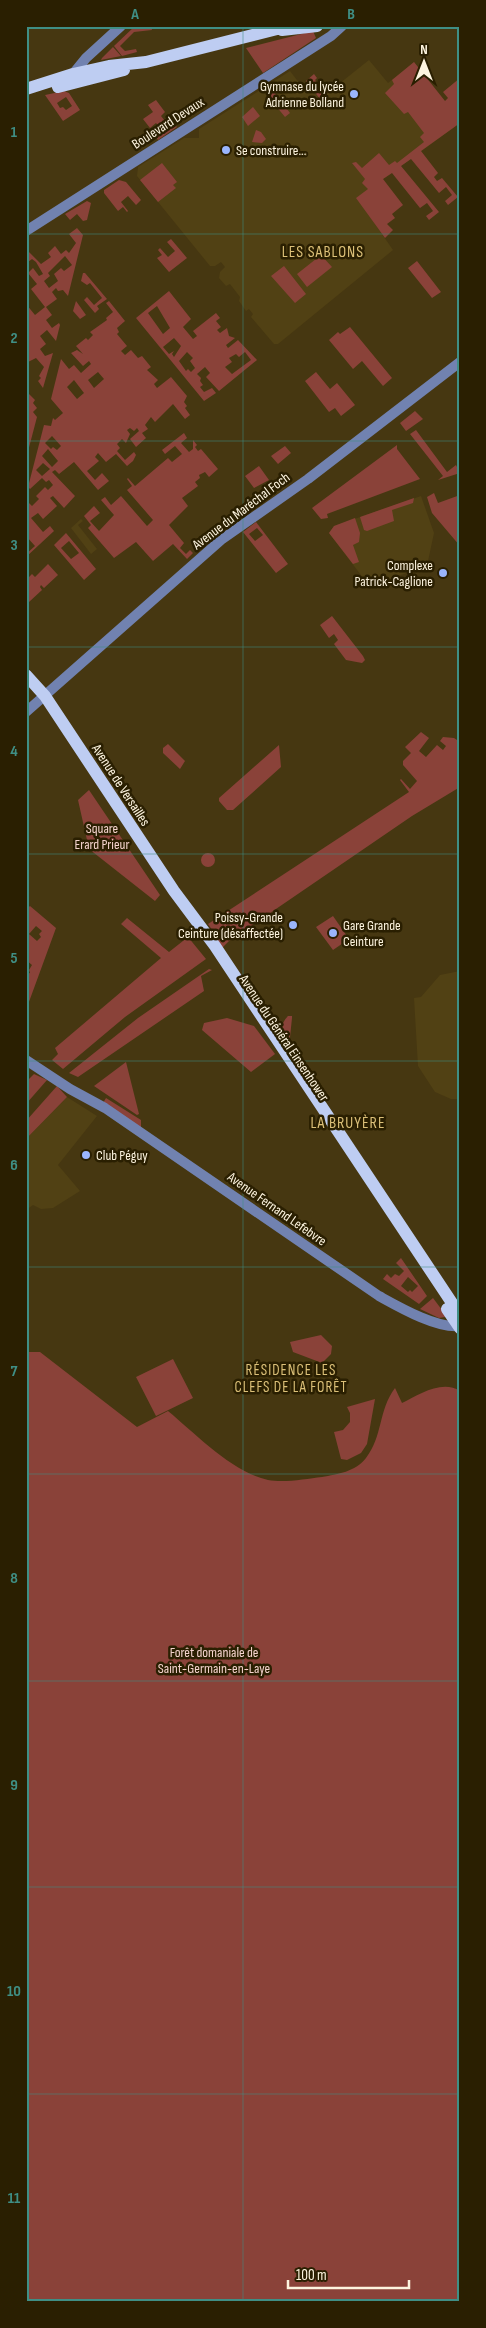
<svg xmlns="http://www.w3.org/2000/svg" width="486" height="2328" viewBox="0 0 486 2328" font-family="'Sofia Sans Condensed',sans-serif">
<rect width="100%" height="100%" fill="#463711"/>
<!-- built -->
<path fill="#514114" d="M369,60L388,83L414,62L460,123L357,198L393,250L278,344H274L251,317L253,314L249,309L246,311L239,301L240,297L230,284L226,286L219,278L220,272L225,267L221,262L215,266H210L137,176L138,167L184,138H199V129L290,71L303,88L308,84L320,99Z
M421,496L434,533L427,566L372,585L367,583L329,533L334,526Z
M81,519L83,521L78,525L97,549L91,554L71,528Z
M460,971V1099H451L435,1092L418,1066L414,998L421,997L440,975Z
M67,1097L97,1116L58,1165L80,1191L53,1208L41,1209L33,1205L26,1210V1139Z"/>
<!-- green -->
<path fill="#8a4239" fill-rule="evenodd" d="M135,26H151L152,30L134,32L120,46L125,51L136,49L137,52L122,56L114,46Z
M313,31L316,38L263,73L246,48Z
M113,47L121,56L101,60L102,58Z
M414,62L445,101L448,98L443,92L460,78V123L421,151L438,173L434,177L437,181L442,178L458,197L448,205L445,201L452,195L446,187L439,193L411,159L401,166L439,212L429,220L426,216L433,211L427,203L420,208L392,173L383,179L403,205L392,214L395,218L387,224L393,230L385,238L356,198L368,189L362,183L365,179L352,163L356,162L362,168L379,153L389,165L395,161L397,163L424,142L420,137L424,133L408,112L404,114L385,93L394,84L392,80Z
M314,74L317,78L315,80L319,85L321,83L328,92L320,99L306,81Z
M279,86L274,92L290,113L285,117L267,95Z
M64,91L69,93L80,110L63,121L45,95ZM66,97L72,106L66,110L63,107L60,108L57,103Z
M156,100L165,112L161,116L169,126L173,123L177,127L158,140L155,136L162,130L156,123L150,128L143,119L153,112L148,105Z
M253,107L260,116L248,126L242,117Z
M256,130L261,132L266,139L262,143L252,142Z
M162,163L177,182L173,185L176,188L158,202L140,180Z
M119,180L126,182L141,200L136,205L128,196L121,202L128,211L127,212L123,207L118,211L104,193V190Z
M87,201L91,203L87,220L83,221L77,214L70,220L65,214Z
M77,228L83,235L68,296L63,290L58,291L56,288L52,292L57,299L46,307L52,315L46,320L52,328L59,323L60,325L56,341L47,330L40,336L46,344L40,349L45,356L53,353L43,388L38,381L41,378L39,376L44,367L36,358L26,363V304L35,315L45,307L31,289L37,284L28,273L33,268L39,276L43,274L36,262L32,259L28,262L26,249L41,264L51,257L48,253L55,246L61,254L66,250L69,253L76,243L69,234ZM65,256L72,265L64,271L61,268L54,274L58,281L49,288L44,281L50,276L48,273Z
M171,239L187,258L169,272L157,258L162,255L158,250L160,248L168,257L175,251L167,242Z
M321,255L332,267L307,287L297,274Z
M417,261L441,292L432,298L408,268Z
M284,266L306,294L295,303L271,276Z
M83,273H85L107,299L97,306L99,309L95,313L84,300L87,297L94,305L102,298L90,283L87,285L81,281Z
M169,291L191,319L183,327L193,339L197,336L193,331L216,313L220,318L216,321L221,327L217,330L220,333L227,328L229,336L235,338L226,345L228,348L238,340L257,360L219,391L206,377L210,373L205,367L197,374L201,378L200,381L203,385L200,387L204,392L212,388L216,393L204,401L136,318ZM157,306L170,328L163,334L148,313ZM174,338L181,346L174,357L172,354L174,351L169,354L163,347ZM187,352L193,358L190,361L195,368L191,372L188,369L186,371L179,361ZM245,352L251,360L232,374L225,367L232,362L229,358L236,354L239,357Z
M76,301L86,315L80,319L73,311Z
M109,301L125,321L117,328L119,332L117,334L127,346L121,351L125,355L131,350L138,358L142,356L151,367L147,370L158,380L154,384L157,388L171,377L187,396L184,402L187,406L185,408L190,415L185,419L173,404L155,422L151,417L145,425L148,429L142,433L146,438L136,447L130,439L139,431L137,428L134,431L130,428L127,430L130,434L126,443L122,439L117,444L120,448L117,451L125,460L134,452L136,455L133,461L127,466L116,454L106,462L98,453L95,457L99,461L87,471L95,480L102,473L109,481L98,490L74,462L59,474L55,470L52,472L75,496L64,508L53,496L50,498L57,506L43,519L38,513L31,518L43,532L50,526L54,531L26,557V554L35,546L26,536V500L32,506L39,499L36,496L45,487L48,490L53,485L49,480L46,482L42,478L30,489L28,487L44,425L51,426L53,418L55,420L63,413L51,399L61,359L69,369L74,365L81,373L91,364L89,361L83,366L71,353L77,350L83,354L76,346L86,338L88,340L93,335L90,332L107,320L106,318L113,312L106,303ZM98,372L104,379L94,388L88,380ZM74,380L84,393L77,399L67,387ZM52,436L61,446L57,450L53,447L51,449L45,443ZM48,449L58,461L52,467L42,456ZM43,463L50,469L42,476L36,470Z
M350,327L392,378L383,386L362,361L353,369L329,340L338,332L340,334Z
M316,372L330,389L337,383L355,405L341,416L335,408L329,412L305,381Z
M27,392L35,400L33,403L37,408L33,412L37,417L26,459Z
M415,411L423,419L406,431L400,423Z
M416,430L447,472L456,465L460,473L438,480L443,476L410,434Z
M184,433L187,438L181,443L189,452L193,449V440L197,445L195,447L198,451L201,449L218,469L209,477L205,472L199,475L200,478L195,482L198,486L182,498L188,506L169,525L184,543L180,548L186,554L190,550L193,553L187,559L173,544L153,561L136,542L114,558L88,528L91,525L84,516L94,506L100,513L90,521L99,531L114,515L101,500L105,497L111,505L121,496L147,526L153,520L127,490L132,486L127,479L128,478L135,486L168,458L172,462L182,454L175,446L165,454L162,450Z
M397,445V449L420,479L327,514L328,518L321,519L312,508Z
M285,446L291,453L278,464L271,456Z
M259,466L269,480L254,488L245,476Z
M434,493L438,503L460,495V546L432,513L427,497Z
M414,498L413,503L392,510L394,521L367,531L364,530L360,517Z
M355,518L360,533L359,542L353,545L359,562L353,564L329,533L334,526Z
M256,522L288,564L276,573L243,532ZM257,528L263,535L255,541L249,534Z
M66,533L96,569L84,580L54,545ZM69,541L79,553L71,559L61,548Z
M48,564L58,575L44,588L41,585L40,587L42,590L29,602L26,598V580L32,574L35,577Z
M332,616L363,656L365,660L362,663L346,660L334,644L338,640L334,634L329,638L320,625Z
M421,732L429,738L419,751L426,757L437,745L443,750L446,746L440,741L443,737L454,738L460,742V787L412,816L229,941L221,949L217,937L208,924L409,792L400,780L401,779L410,789L417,781L403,765V761L411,753L405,747Z
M168,744L185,761L180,769L163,753V748Z
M279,745L281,767L233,810H227L219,801V798Z
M89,790L160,895L155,901L89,849L78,800Z
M201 860a7 7 0 1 1 14 0a7 7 0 1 1-14 0Z
M30,906L56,928L26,1010V974L30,973L29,970L32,965L26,960V909ZM36,926L42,931L39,934L41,937L37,941L29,934Z
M333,916L349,939L333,950L316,927Z
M127,918L169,952L188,937L206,959L125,1017L63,1069L52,1060L58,1054L55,1048L161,958L121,924Z
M209,969L212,970L201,976L204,991L78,1077L69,1073L138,1018Z
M288,1016H292V1018L289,1047C282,1036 278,1026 288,1016Z
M227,1018L254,1026L275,1054L251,1072L202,1030L204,1023Z
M126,1062L139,1114L137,1115L94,1086Z
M34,1074L47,1080L26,1104V1082Z
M57,1086L67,1097L26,1139V1121Z
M106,1098L141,1120V1128L103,1103Z
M401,1258L427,1296L419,1304L383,1279L387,1274L391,1278L395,1274L399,1276L404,1271L396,1263ZM408,1277L418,1286L412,1292L410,1290L408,1292L401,1286Z
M433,1298L445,1314V1317L439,1318L420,1309Z
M321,1335L332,1346L331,1354L322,1363L293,1352L290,1342Z
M26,1352H40L137,1427L168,1411C197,1435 232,1472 268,1480C284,1483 306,1479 322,1477C338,1474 355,1472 366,1458C383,1436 378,1411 395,1388L402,1403C418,1395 442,1379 460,1391V2302H26Z
M173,1359L193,1398L156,1416L136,1377Z
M375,1399L367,1444L361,1453L347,1460L341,1459L334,1432L343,1430L350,1422V1413L347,1407Z"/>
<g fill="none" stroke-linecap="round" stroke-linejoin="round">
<!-- tertiary -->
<path stroke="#7182b0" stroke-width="10" d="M73,74L86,58L121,26
M26,231L331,36L342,26
M26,712L221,540L308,479L460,362
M26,1060L70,1089L105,1108L379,1296C399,1307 437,1329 460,1326"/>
<!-- primary -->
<path stroke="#becdf2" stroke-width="12" d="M282,30L317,26
M58,87L124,70
M26,89L73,74L109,66L146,62L289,26
M26,675L45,696L174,891L215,946L460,1315
M447,1309L460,1328"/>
</g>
<!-- grid -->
<path fill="none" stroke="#3f8f85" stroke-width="1" stroke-opacity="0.55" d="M243,26V2302M26,234H460M26,441H460M26,647H460M26,854H460M26,1061H460M26,1267H460M26,1474H460M26,1681H460M26,1887H460M26,2094H460"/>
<!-- markers -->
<g fill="#9ab5fd" stroke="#2a1f01" stroke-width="2">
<circle cx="354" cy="94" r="5"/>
<circle cx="226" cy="150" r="5"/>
<circle cx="443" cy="573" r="5"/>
<circle cx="293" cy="925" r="5"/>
<circle cx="333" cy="933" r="5"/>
<circle cx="86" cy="1155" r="5"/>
</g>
<g text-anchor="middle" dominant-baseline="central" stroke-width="5" stroke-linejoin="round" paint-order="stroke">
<!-- poi labels -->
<g font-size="14" fill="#fdf4df" stroke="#2a1f01" text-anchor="end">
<text x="344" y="86">Gymnase du lycée<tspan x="344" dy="16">Adrienne Bolland</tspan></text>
<text x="236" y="150" text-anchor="start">Se construire...</text>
<text x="433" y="565">Complexe<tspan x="433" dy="16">Patrick-Caglione</tspan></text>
<text x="283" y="917">Poissy-Grande<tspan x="283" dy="16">Ceinture (désaffectée)</tspan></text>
<text x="343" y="925" text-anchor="start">Gare Grande<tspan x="343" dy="16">Ceinture</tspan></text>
<text x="96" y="1155" text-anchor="start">Club Péguy</text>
</g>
<!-- street labels -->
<g font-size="14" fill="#fdf4df" stroke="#2a1f01">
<text transform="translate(168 123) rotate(-33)">Boulevard Devaux</text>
<text transform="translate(241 511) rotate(-37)">Avenue du Maréchal Foch</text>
<text transform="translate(121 785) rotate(57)">Avenue de Versailles</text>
<text transform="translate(284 1038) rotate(56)">Avenue du Général Einsenhower</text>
<text transform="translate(277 1209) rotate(35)">Avenue Fernand Lefebvre</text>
</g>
<!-- park labels -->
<g font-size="14" fill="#f5d4ce" stroke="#2a1f01">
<text x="102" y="828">Square<tspan x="102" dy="16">Erard Prieur</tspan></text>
<text x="214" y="1652">Forêt domaniale de<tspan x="214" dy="16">Saint-Germain-en-Laye</tspan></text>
</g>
<!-- neighbourhood labels -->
<g font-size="15" letter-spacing="1" fill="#dcc078" stroke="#2a1f01">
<text x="291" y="1370">RÉSIDENCE LES<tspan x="291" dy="17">CLEFS DE LA FORÊT</tspan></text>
</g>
<!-- quarter labels -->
<g font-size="16" letter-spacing="1" fill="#dcc078" stroke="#2a1f01">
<text x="323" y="252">LES SABLONS</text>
<text x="348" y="1123">LA BRUYÈRE</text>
</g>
</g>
<!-- border -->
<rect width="486" height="2328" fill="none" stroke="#2a1f01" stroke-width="55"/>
<!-- north arrow -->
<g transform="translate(424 62)" stroke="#2a1f01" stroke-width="4" paint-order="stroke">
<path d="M0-4L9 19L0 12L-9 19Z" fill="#fdf4df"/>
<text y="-8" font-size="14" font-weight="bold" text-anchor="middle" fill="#fdf4df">N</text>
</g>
<!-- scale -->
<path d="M288 2280v8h121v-8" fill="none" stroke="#fdf4df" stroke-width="2.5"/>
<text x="296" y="2280" font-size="15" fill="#fdf4df" stroke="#2a1f01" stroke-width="4" paint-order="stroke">100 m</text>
<rect x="28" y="28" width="430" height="2272" fill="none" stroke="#3f8f85" stroke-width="2"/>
<g font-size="16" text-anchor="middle" font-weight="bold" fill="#3f8f85">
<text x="135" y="19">A</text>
<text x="351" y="19">B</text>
<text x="14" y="137">1</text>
<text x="14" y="343">2</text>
<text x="14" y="550">3</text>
<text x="14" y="756">4</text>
<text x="14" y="963">5</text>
<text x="14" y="1170">6</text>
<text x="14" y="1376">7</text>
<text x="14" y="1583">8</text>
<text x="14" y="1790">9</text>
<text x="14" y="1996">10</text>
<text x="14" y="2203">11</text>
</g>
</svg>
